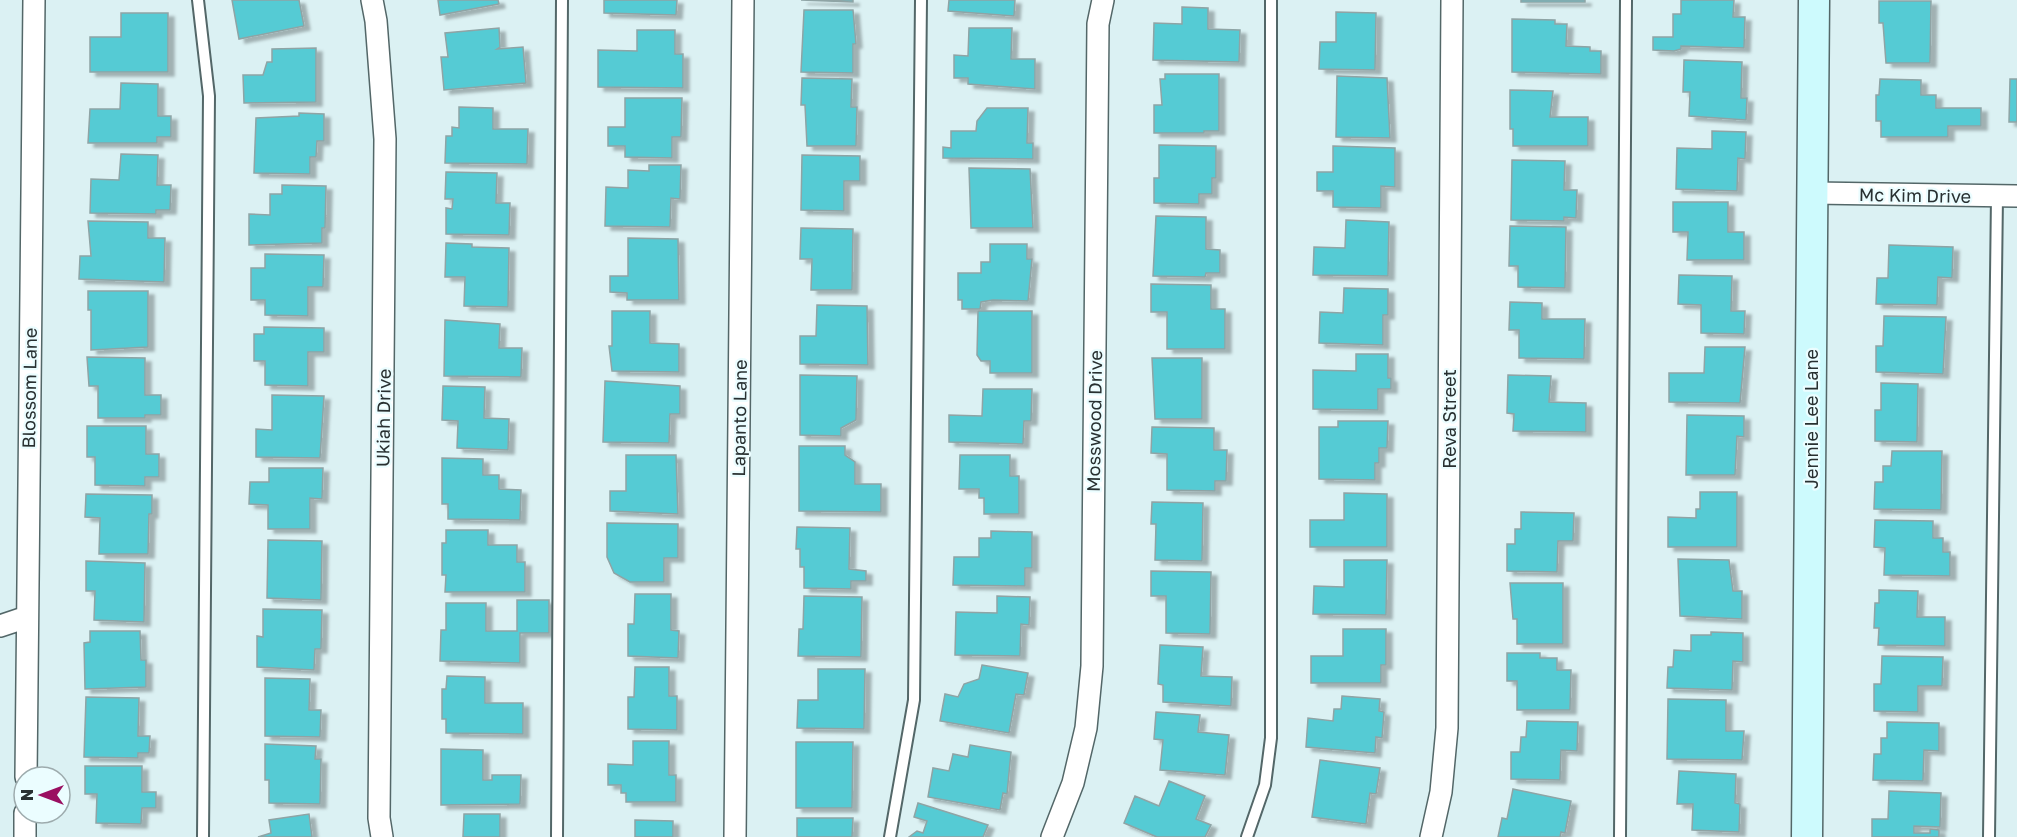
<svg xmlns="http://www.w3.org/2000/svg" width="2017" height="837" viewBox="0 0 2017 837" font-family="'Golos Text',sans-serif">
<defs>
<filter id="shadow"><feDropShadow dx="6" dy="4" stdDeviation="1.5" flood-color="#0004"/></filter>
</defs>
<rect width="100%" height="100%" fill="#dbf1f3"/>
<!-- building -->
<path fill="#55cbd4" stroke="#8fa4a5" stroke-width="1.5" filter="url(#shadow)" d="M232,0H299L304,26L239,39Z
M438,0H498L499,4L440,15Z
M604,0H677L676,15L604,13Z
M801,0H853V2Z
M949,0H1015L1014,16L948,11Z
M1521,0H1585V2H1521Z
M1681,0H1734L1733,17H1745L1744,48L1681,46V49L1674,51L1653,50V37H1673V14H1681Z
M1879,1H1931L1930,63H1886L1883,23H1879Z
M1182,7L1208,8V29L1240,30L1239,62L1153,60L1154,23L1182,24Z
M804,10H853L856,44H853V73L801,72Z
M1336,12L1376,13L1375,70L1319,69L1320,42H1336Z
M121,13H168V72H90V37H121Z
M1512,19L1555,20V24H1567L1566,46L1590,47V51H1601V74L1512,72Z
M499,28L500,47L497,49L523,47L526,83L444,90L441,57H448L445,33Z
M969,28H1012L1011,59H1035V89L968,84V78H954V55L968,56Z
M637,30H675V54H683V88L598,87V50L637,51Z
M316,48V102L244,103L243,75H263L267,62H272V49Z
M1684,60L1742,62L1741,98H1747L1746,120L1689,116L1690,92H1683Z
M1165,74H1219V131H1204V133H1154V105H1162L1160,79H1165Z
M1337,76L1387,78L1390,138L1336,137Z
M802,78L852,79L851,107H857L856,146H807L805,105H801Z
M1880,79L1921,80V95H1936V108H1981V126H1948V137H1881V121H1876V95H1879Z
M2010,79H2017V122H2009Z
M121,83L158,84V116H171V137H157V143H88L90,109H120Z
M1510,90L1553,91L1550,117H1588V146H1513V129H1510Z
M625,98H682L681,137H672V158L625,157V146H608V127H625Z
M459,107L493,108V129H528L527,164L445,163L446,136H452V127L459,128Z
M987,108H1028L1027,143H1033V159L943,158V147L951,148V131H976L977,121Z
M299,113L324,114V141H317L316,157H310V174L254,173L256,118L299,116Z
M1712,131L1746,132L1745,159L1738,158L1737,191L1676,189L1677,148L1712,149Z
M1159,145L1216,146V178H1212V194H1199V204L1154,203V178H1159Z
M1333,146L1395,148V187L1381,186V208L1333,207V191H1317V172H1333Z
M121,154L158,155L157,185H171L170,210H156V214L90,213L91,179L119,180Z
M802,155L860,156V181H844V211L801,210Z
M1512,160L1565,161L1564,190H1577L1576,218L1564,217V221L1511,220Z
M649,165H681L680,199L671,198L670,227L605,226L606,187L628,188V170L649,171Z
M969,168L1030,169L1033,228H971Z
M446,172L497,173L496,203H510L509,235L446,234V208L452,209L453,199H445Z
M282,185L326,186L325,228H322V243L249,245V214L270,215V194H282Z
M1673,202H1728V232H1744V260H1687L1688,232H1673Z
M1156,216L1206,217V249L1220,250V273H1206L1205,277L1153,276Z
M1346,220L1389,222L1388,276L1313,275L1314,247L1345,248Z
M88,221L148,222V238H165L164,282L79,279L80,256H91Z
M1510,226L1566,227L1565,288L1518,287V266H1509Z
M801,228L853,229L852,290H811L812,259H800Z
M628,238L678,239L679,300H627V293L610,292V276H628Z
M446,243L472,244V247L509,248L508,307L464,306L465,277H445Z
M990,244H1027V259H1032L1028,301L993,300L981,302L980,309H962V300H958V273H981V262H990Z
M1889,245L1953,247L1952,278L1938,277L1937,305L1876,304L1877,278H1888Z
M265,254L324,255L323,287H308V316L265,315V300H251V268H265Z
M1679,275L1732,276L1731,311H1745L1744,334L1701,333V305L1678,304Z
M1151,284L1211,285V309H1225V349H1167V312H1151Z
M1344,288L1388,289V315H1383V345L1319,343L1320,312L1343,313Z
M88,291H148V347L91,350V310H88Z
M1510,302L1542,303V319H1585L1584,359L1519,358V330H1509Z
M817,305L867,306L868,365L800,364V336H816Z
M612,311H650V343L679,344V372L612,371L609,346H612Z
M978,311H1032V373H990V361H981L977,355Z
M1884,316L1946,317L1943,374L1876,372V346H1883Z
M445,320L500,324L499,348H522L521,377L444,376Z
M264,327L324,328V352H308V386L265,385V361H254V334H264Z
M1705,347H1745L1740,403L1669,402V373H1704Z
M1356,354H1388V378H1391V389H1378V410L1313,409V370L1356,371Z
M87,357L145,358V395H161V415H145V418H98V386H89Z
M1152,358H1202V419H1155Z
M800,375L857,376L856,420L841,428V436L800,435Z
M1508,375L1551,376L1549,402L1586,403V432L1513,431L1514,414L1507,413Z
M605,381L680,386V414H670L669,443L603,442Z
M1881,383L1918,384L1917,442L1875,441V410H1881Z
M443,386L485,387L484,418L509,419L508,450L457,448L458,421L442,420Z
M983,389H1032L1031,421H1024L1023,444L949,442V415L982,416Z
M272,395L324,396L320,458L256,457V429L272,430Z
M1687,415L1744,416V437L1737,436L1735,475H1686Z
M1338,421H1388L1387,448H1379V463H1375V480L1319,479V427H1338Z
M87,426H146V454H159V477H145V486L95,485V457H87Z
M1152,427L1214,428V450H1227L1226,481H1215V491L1167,490V454L1151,453Z
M799,446H845V455L855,462V484H881V512L799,511Z
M1892,451H1942L1941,510L1874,509L1875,482H1883V466H1891Z
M626,455H676L678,514L610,511V491H626Z
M960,455H1010V476H1019V514H984V498H979V489H959Z
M442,458L483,459V475H499V489L521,490L520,520L448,519V504H442Z
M269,468H323L322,499L310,498V529H268V505L249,504L250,482H269Z
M1700,492H1737V547H1668V517L1696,518V509H1700Z
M1344,493L1387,494V547H1310V520H1344Z
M86,494L152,495V514H149L148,554H99L100,518L85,517Z
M1152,502L1203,503L1202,561L1155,560L1156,524H1151Z
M1521,512L1574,513L1573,541H1558L1557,572L1507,571V544H1515V529H1521Z
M1875,520L1933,521V538H1943V552H1950V576L1884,575L1885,548L1874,547Z
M607,523L678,524V558H664V582H630L614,573L607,557Z
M797,527L850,528L849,569L866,571V581H851V589L804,588V567H800V549H796Z
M446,530H488V545H517V562H525V592H445L446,575H442V543H446Z
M991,531L1032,532V568H1025V586L953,585L954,557H979V538H991Z
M268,540L322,541L321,600L267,598Z
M1678,559L1729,560L1733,591H1742V619L1680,616Z
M1344,560H1387L1386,615L1313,614L1314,586L1344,587Z
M86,561L145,563L144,622L94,620L95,591H86Z
M1151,571L1211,572L1210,634L1166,633V596H1151Z
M1510,583H1563V644H1517V619H1513Z
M1879,590L1918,591L1917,617H1945V646L1878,645L1879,628H1874L1875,603H1879Z
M635,594H671V630L679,631L678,658L628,656V624H634Z
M804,596L862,597L861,657L798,656L799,629H803Z
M997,596L1030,597L1029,625L1021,624L1020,656L955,655L956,612L997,613Z
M517,600H549V633H520V663L440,661L441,630H446V603H486V631H517Z
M263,609L322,610L321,649H315L314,670L257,667V636L263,637Z
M1343,629H1386V665H1381V683H1311V656H1343Z
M90,631H140L141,660H146V687L85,689L84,643L90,642Z
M1711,632L1743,633V662L1733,661L1732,690L1667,688L1668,667H1673L1674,650L1691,651V635H1711Z
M1160,645L1203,647L1201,676L1232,677L1231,706L1163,702V685L1158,684Z
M1507,653H1540V658H1557V670H1571L1570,710H1517V681H1507Z
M1882,656L1943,657L1942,686H1918V712L1874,711V684H1881Z
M982,665L1028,673L1024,695L1016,694L1009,733L940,721L945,694L958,697L964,684L979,679Z
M635,667H669V696H677V730L628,729V697H634Z
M818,669H865L864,729L797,728L798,700H818Z
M447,676L485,677V703H523V734L446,733V719H442V689H446Z
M265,678L310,679L309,710H321L320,737L265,736Z
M1342,696L1380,699L1379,711L1384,712L1382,738L1376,737L1375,753L1306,747L1308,718L1333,721L1334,709H1341Z
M86,697L139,698L138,736H150L149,753H138V758L84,757Z
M1668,699L1726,700V731H1744L1742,760L1667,759Z
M1156,712L1200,715L1198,732L1229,735L1225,775L1160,770L1163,740L1154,739Z
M1527,721L1578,722L1577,751L1561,750L1560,780L1511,779V752H1520L1521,737H1526Z
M1887,722L1939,723V751L1924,750L1923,781L1873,780L1874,754H1881V738H1887Z
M633,741H669V775H676V802H626V793H621V785H608V764L633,765Z
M796,742H853L852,808H796Z
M265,744L316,746L315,759H321L320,804L269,803V780H265Z
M970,745L1011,752L1007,794L1003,793L1000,810L928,797L933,768L949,771L953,754L968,757Z
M441,749L483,750V780H492V775H521L520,804L441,805Z
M1320,760L1380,768L1376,794L1370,793L1366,824L1312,817Z
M85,766H142V792H156V808H142L141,824L96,823L97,794H85Z
M1679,771L1736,774L1735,803L1740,804L1739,832L1692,830L1693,804H1677Z
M1169,781L1205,796L1196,819L1211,825L1205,837H1157L1124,823L1135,796L1159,806Z
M1513,789L1571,801L1565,833L1561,832L1560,837H1498L1502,818L1507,819Z
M1889,791L1941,793L1940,827L1914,826V833H1930V829L1939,830V837H1872V819H1888Z
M918,803L988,825L983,837H909L917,831L923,833L927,821L914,817Z
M309,814L312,837H258L271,833L269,820Z
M464,814H500V837H463Z
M797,818H853L852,837H797Z
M635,820L673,821V837H635Z"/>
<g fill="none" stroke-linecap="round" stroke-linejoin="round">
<defs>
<path id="lane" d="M198,0L209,96L203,837
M557,837L562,0
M890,837L914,700L921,0
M1247,837L1265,785L1271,738V0
M1620,837L1626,0
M1989,837L1997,196"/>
<path id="street" d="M372,0L376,21L385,139L379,818L382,837
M1813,193L2017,196
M0,626L27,617
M26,777L34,0
M25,837V813
M735,837L743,0
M1052,837L1073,783L1086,728L1092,666L1098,24L1103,0
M1431,837L1441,792L1447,728L1452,0"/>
<path id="secondary" d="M1807,837L1814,0"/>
</defs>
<!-- lane casing -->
<use href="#lane" stroke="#536768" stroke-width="14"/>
<!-- street casing -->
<use href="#street" stroke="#536768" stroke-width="24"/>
<!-- secondary casing -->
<use href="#secondary" stroke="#536768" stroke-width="33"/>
<!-- lane -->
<use href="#lane" stroke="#fff" stroke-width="10"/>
<!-- street -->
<use href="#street" stroke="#fff" stroke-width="21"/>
<!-- secondary -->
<use href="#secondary" stroke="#cdfafd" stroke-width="30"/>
</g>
<g text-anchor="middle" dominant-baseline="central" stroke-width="4.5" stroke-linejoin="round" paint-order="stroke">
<!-- street labels -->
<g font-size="18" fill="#283031" stroke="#ebfdff">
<text transform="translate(1915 195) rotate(1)">Mc Kim Drive</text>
<text transform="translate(29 388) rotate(-89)">Blossom Lane</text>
<text transform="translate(383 418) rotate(-89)">Ukiah Drive</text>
<text transform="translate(739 418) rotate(-89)">Lapanto Lane</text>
<text transform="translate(1449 419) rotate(-90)">Reva Street</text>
<text transform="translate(1811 419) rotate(-90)">Jennie Lee Lane</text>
<text transform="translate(1094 421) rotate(-89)">Mosswood Drive</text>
</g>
</g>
<!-- north arrow -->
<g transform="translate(42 795) rotate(270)"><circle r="28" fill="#ebfdff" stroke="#9dabad" stroke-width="1.5"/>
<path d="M0-4.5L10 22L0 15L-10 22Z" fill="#9a0f61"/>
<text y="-9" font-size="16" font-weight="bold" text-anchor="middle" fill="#283031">N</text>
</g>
</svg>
